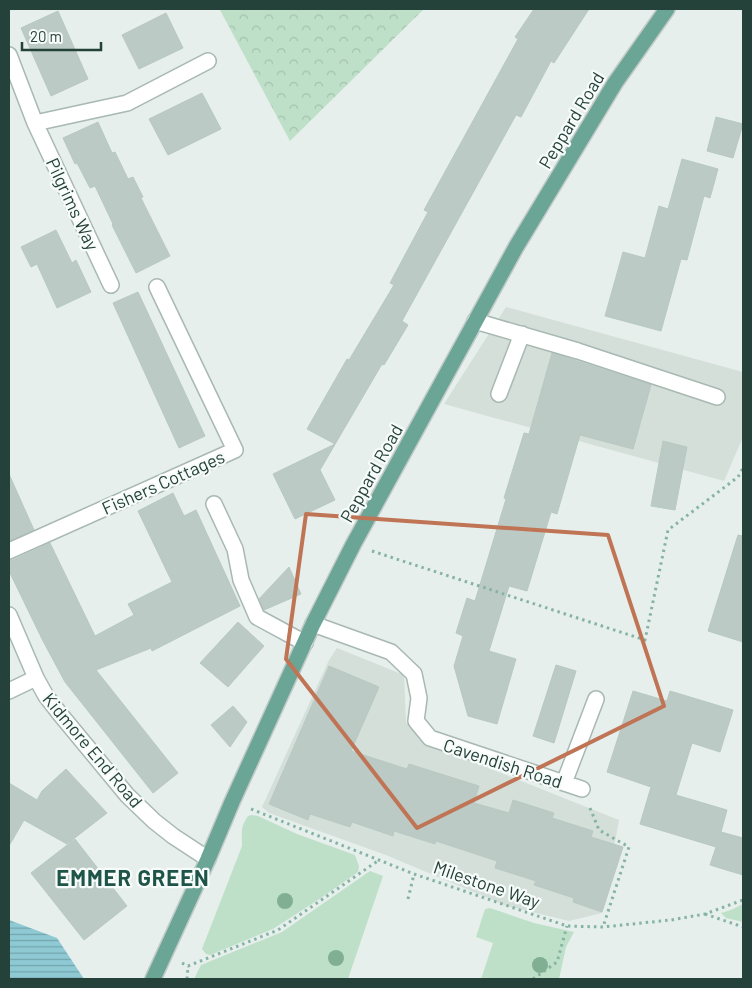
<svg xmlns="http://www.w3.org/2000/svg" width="752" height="988" viewBox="0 0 752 988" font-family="Barlow,sans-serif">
<defs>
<pattern id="forest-crowns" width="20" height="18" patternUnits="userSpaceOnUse" patternTransform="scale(1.25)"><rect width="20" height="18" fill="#bfe0c8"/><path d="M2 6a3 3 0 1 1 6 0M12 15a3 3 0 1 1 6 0" fill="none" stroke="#a4c1ad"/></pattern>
<pattern id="water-rules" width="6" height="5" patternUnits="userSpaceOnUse" patternTransform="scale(1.25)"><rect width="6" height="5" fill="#8ec9d4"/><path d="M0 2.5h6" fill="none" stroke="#74a5ad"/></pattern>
</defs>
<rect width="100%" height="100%" fill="#e6efeb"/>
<!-- built -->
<path fill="#d4dfda" d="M506,307L743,372V437L724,481L444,404Z
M337,648L404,675L406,722L426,743L619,820L602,913L569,921L507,906L386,855L269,813L262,807L329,660Z"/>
<!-- green -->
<path fill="#bfe0c8" d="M252,815L258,816L297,834L355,855L359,866L358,872L321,898L273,929L210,955L206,954L202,949L242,846C242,833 240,827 248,816Z
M370,871L383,876L348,979H194L201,965L282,932Z
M743,904V922L726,918L721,913L731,910Z
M490,908L534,923L574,932L566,947L559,979H481L493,943L476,937L485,909Z"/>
<!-- forest -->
<path fill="url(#forest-crowns)" d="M214,9H424L290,141L220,10Z"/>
<!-- water -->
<path fill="url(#water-rules)" d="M9,920L57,938L84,979H9Z"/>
<!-- building -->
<path fill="#bbcac4" stroke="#b8c9c2" d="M534,9H589L554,63L551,61L521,117L516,115L402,321L408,325L384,365L382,364L320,470L335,500L295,519L273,474L335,444L307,429L347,359L349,360L394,285L390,283L428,212L424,210L518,39L515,37Z
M58,11L88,79L51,96L21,28Z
M166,13L183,48L139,69L122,35Z
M202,93L221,129L168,155L149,119Z
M716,117L743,124L733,158L707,151Z
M98,122L112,153L115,152L128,179L133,177L143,197L141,198L170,256L136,273L112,225L113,224L95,186L90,188L77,163L75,164L63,138Z
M682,159L718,169L710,198L704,196L687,260L681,259L661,331L605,316L623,252L645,258L659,206L668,209Z
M56,230L72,263L76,260L91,292L57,308L37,264L31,267L21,247Z
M138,292L205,436L179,448L113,303Z
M552,353L651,385L633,449L580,435L557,514L551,512L527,591L509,586L489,651L516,659L497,724L468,716L454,666L463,636L456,633L467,598L475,601L506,499L504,498L524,433L529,434Z
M663,441L687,447L675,510L651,506Z
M9,474L34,530L9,541Z
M173,493L184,516L196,510L240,606L152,651L151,648L96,670L178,773L153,793L65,682L43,641L9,571V560H13L50,543L95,636L134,615L128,604L172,582L138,511Z
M738,535L743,536V642L708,631Z
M289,567L301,594L264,610L259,599Z
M238,622L264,646L228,687L200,663Z
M556,665L576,671L554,743L533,736Z
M329,666L379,687L351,751L407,769L409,764L479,786L474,803L509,813L513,800L554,813L552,818L593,831L591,837L623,847L602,912L573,902L574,898L534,885L536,881L495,868L497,861L436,841L435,844L394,831L393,836L352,822L350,827L310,814L308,820L269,804Z
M633,691L667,701L670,691L733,710L720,752L692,743L676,795L727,810L721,832L743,838V875L710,865L716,847L640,824L651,787L607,772Z
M233,706L247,722L230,747L211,725Z
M66,769L107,813L67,844L24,820L9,846V783L37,800L42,791Z
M75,839L127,906L84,940L31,873Z"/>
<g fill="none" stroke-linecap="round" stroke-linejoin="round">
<defs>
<path id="minor" d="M9,55L35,123L127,103L208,61
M35,123L111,285
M475,321L578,351L717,397
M499,394L522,334
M214,504L235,549L241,580L257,617L305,643
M9,551L235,450L157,287
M9,615L36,678L46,696L60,714L127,795L154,821L173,836L208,859
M313,624L391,652L414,674L419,698L416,721L430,738L582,789
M9,691L36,678
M564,783L596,699"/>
<path id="major" d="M153,979L208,859L232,802L313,624L353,545L516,247L615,83L667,9"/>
</defs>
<!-- minor casing -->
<use href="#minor" stroke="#a8b8b2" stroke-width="18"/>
<!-- major casing -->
<use href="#major" stroke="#c2cac8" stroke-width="18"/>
<!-- path -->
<path stroke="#86b3a5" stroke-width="3" stroke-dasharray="2.5 4" stroke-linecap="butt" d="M372,551L645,640L668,530L738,477L743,468
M590,808L599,830L629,847L603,927
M251,809L414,874L567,926L603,927L671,920L705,914L743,900
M408,899L414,874
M705,914L743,927
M182,963L188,966L278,930L379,860
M187,979L188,966
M533,979L557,962L567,926"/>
<!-- minor -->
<use href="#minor" stroke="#fff" stroke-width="15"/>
<!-- major -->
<use href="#major" stroke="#6aa596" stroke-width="15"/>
</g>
<!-- trees -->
<g fill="#80af93">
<circle cx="285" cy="901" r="8"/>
<circle cx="336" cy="958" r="8"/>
<circle cx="540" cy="965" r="8"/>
</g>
<!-- marked area -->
<path fill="none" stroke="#c07456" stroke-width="4" stroke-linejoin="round" d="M306,514L608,535L664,706L417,828L286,659Z"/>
<g text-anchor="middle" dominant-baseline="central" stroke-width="4.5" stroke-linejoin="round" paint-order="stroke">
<!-- street labels -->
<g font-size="18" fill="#24423a" stroke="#f7fbf9">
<text transform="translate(571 120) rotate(-59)">Peppard Road</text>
<text transform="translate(73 204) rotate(65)">Pilgrims Way</text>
<text transform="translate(371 473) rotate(-61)">Peppard Road</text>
<text transform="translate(163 482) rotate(-24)">Fishers Cottages</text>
<text transform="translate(93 750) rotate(50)">Kidmore End Road</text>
<text transform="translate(503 763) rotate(18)">Cavendish Road</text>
<text transform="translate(487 884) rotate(19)">Milestone Way</text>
</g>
<!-- district labels -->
<g font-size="22" font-weight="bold" letter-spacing="1" fill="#1f5548" stroke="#f7fbf9">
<text x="133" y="877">EMMER GREEN</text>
</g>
</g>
<!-- border -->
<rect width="752" height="988" fill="none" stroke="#24423a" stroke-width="20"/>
<!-- scale -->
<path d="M22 42v8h79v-8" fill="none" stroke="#24423a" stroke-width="2.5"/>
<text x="30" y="42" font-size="15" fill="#24423a" stroke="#f7fbf9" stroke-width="4" paint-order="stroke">20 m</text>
</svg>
